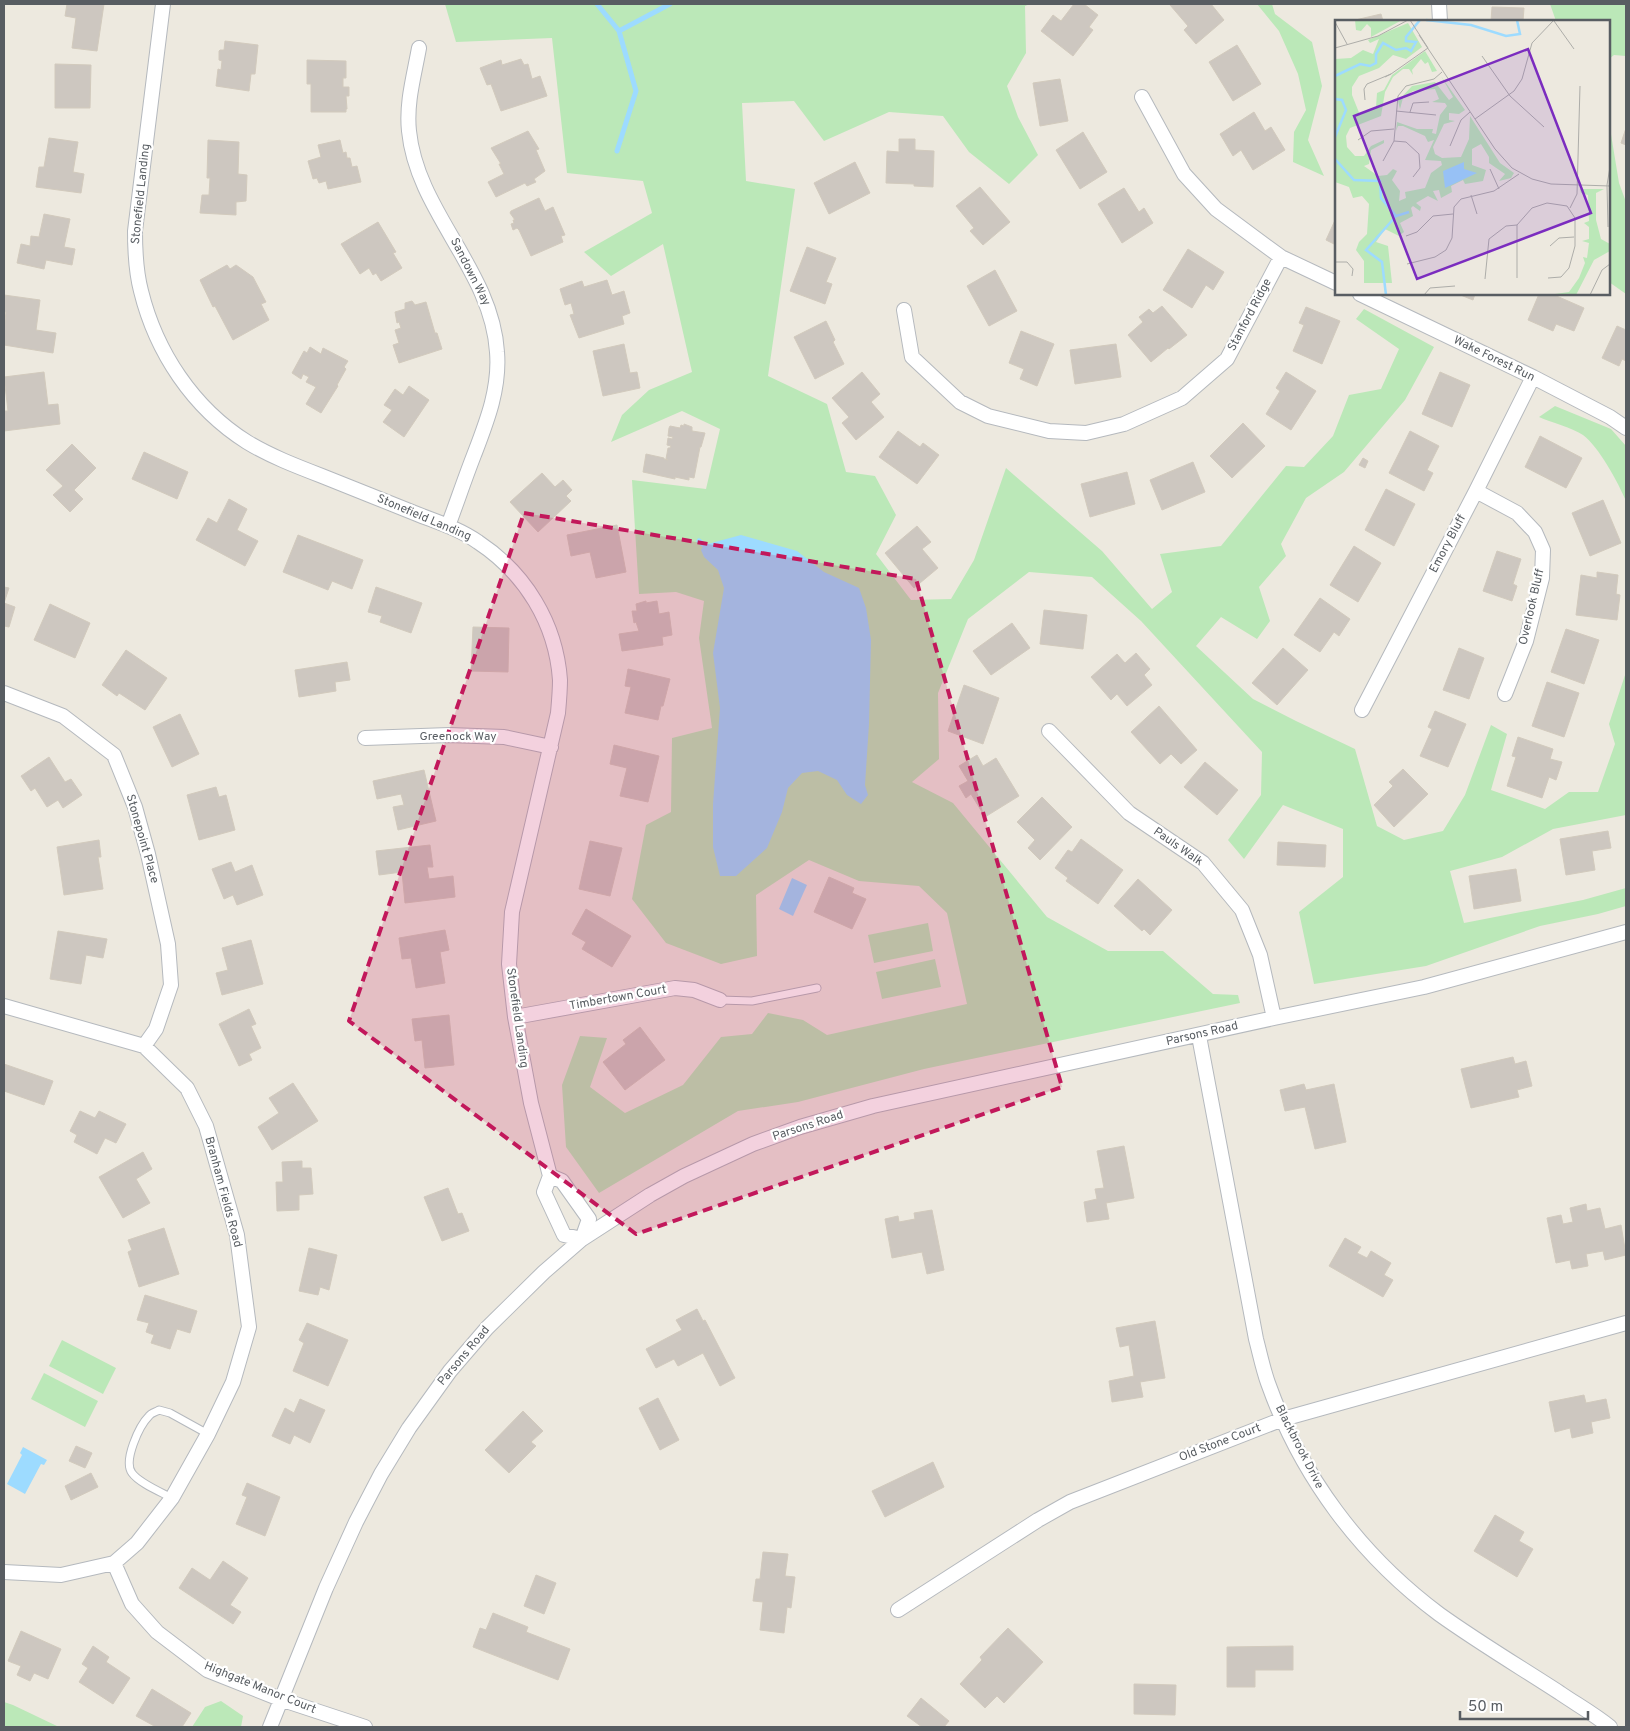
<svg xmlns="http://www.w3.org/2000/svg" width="1630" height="1731" viewBox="0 0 1630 1731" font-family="Overpass,sans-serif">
<rect width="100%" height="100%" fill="#ede9df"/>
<!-- green -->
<path fill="#bbe8b8" d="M445,4H1030L1025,6L1026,53L1007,86L1018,117L1038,155L1009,184L969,152L943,116L889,112L824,141L794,101L742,103L746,181L795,189L768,376L827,404L846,472L875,476L896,515L876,554L911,600L951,599L974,560L1006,468L1102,551L1152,609L1172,592L1160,554L1221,546L1286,466L1304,467L1333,436L1349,395L1381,389L1399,349L1356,319L1364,309L1434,347L1405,400L1344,472L1306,498L1281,544L1286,556L1259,587L1270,621L1257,639L1221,617L1196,646L1253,699L1296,721L1355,749L1377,826L1404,840L1443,831L1465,795L1491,725L1507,734L1491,790L1545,809L1569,792H1598L1615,744L1609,724L1626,672V815L1553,829L1502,857L1450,871L1464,923L1583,900L1626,888V906L1598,914L1540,926L1426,966L1314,984L1299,912L1343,877V829L1283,805L1244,859L1228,840L1261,795L1262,752L1141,621L1092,577L1029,572L968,619L938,693L939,759L912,782L953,803L1047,917L1108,951H1163L1213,994L1238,995L1240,1003L924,1069L798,1102L738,1111L599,1193L566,1147L562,1085L580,1036L607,1038L590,1087L625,1113L683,1085L721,1037L752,1034L768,1013L803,1020L827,1035L967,1004L947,913L919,886L859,881L809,860L756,895L757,956L721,964L666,943L632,899L646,825L671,812L672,738L712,728L699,638L704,601L676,592L639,594L632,480L706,489L720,429L682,411L611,442L622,415L649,390L692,372L663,244L611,276L584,252L652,213L643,181L567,173L552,38L456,42Z
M1257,4H1272L1275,14L1312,42L1322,86L1308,140L1324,176L1293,162L1294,132L1306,110L1298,74L1279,31Z
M1550,4H1626V56L1614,55L1609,59V21H1556Z
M1609,122L1619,183L1626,202V294L1609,282Z
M1555,406L1611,429L1626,446V501C1618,482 1599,447 1583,435C1573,428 1550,422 1539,417Z
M928,923L933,951L874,963L868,935Z
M935,959L941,987L882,999L876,972Z
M62,1340L116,1368L103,1394L49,1366Z
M44,1373L98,1401L85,1427L31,1399Z
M221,1701L243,1716L241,1727H192L205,1707Z
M4,1702L13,1705L59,1727H4Z"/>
<!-- water -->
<path fill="#9ddbff" d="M741,535L797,551L824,572L859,588L866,608L871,640L869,724L865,785L868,795L861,804L847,795L837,780L818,771L802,773L788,788L782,812L767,848L736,876H720L713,847V804L720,708L713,653L724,588L718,570L704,557L701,550L704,545Z
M792,878L807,885L793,916L779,909Z
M23,1447L47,1460L44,1465L41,1464L25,1494L7,1484L22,1455L20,1453Z"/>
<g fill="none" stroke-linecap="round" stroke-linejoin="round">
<!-- stream -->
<path stroke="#9ddbff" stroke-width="5" d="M597,4L619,31L636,91L617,151
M619,31L670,4
M699,541L704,545"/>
</g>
<!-- building -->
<path fill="#cdc7c0" stroke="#d2cabd" d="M67,4H104L97,51L72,48L76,18L65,16Z
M1074,4H1084L1098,15L1089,27L1093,30L1073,56L1041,31L1053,15L1061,21Z
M1172,4H1211L1224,20L1196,44L1184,30L1188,26L1170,5Z
M1492,7L1524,8L1523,21H1491Z
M1381,14L1383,21H1351Z
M225,41L258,45L255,74H251L249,91L216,86L218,69L221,70L222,61L219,60V51L220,50H224Z
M1237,45L1261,84L1233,101L1209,62Z
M521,59L524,65L528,64L532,79L540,76L547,96L501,111L491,84L487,85L480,68L501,60L502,65Z
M307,60L346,61V78H343V87H349V96H346L347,109H346V112H311V84H307Z
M55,64L91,65L90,108H55Z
M1060,79L1068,121L1040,126L1033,83Z
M1254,112L1265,131L1271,127L1285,150L1253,170L1241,150L1233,156L1220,134Z
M1626,128V145L1621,143Z
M528,131L539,149L536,150L545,171L534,179L536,182L527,186L525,183L496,197L488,182L504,174L499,164H501L491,148Z
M1083,132L1107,172L1080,189L1056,150Z
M49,138L78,142L73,172L84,174L81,193L36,187L39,167H44Z
M899,139H915V150L934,151L933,187L914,186V184L886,183L887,151L899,152Z
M208,140L239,142L238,174L247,175L246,201L236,202V215L200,213L202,195H209L210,178H207Z
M340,140L343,153L346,152L347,158H350L352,167L357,166L361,182L328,189L326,181L319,183L317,178L313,179L308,161L321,157L318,145Z
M855,162L870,193L829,214L814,183Z
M980,187L1010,222L983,245L970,231L974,228L956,206Z
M1124,188L1139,212L1144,208L1153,223L1122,243L1098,204Z
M539,198L545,211L553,207L565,235L561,236L563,242L531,256L519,230L517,228L513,230L511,224L514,223L513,220H515L510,213L511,211Z
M44,214L70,219L64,247L75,249L72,265L46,260L44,269L17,263L21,244L30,246L31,236L39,237Z
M1336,218V245L1326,240Z
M378,222L396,252L393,253L402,268L381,281L376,273L373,275L369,268L360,274L341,244Z
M807,247L836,258L826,282L832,284L825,304L790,291Z
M1188,249L1224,272L1213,290L1206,285L1192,308L1163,290Z
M227,265L230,269L236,265L253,277L266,302L261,304L269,320L233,340L215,306L213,307L200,280Z
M995,270L1017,311L989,326L967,286Z
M607,280L612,295L624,291L630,313L622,316L624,324L579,338L570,315L574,314L571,303L565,305L560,289L582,281L584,287Z
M1458,294H1475L1473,300Z
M1539,294H1552L1584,308L1574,331L1556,324L1553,331L1528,320Z
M4,295L40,300L36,330L56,333L53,353L4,345V328L6,312H4Z
M412,301L415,305L426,302L435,333H437L442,349L399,363L393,345L399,343L395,330L401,328L399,322L397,323L395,312L405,309V303Z
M1162,306L1187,335L1169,349L1168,348L1151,362L1128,335L1143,322L1139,317L1149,309L1153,313Z
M1306,307L1340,321L1322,364L1293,351L1304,325L1299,323Z
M826,321L835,340L833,342L844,364L815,379L794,337Z
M1617,326L1626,330V361L1622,359L1619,366L1602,358Z
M1021,331L1054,344L1037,386L1020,379L1024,369L1009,363Z
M624,344L630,373L637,372L640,388L603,396L593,351Z
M1116,344L1121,377L1075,384L1070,350Z
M310,347L321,354L323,348L348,361L344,367L346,369L337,385L338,386L321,413L306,404L316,387L306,382L309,377L303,374L301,379L292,373L304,351L307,353Z
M44,372L48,405L58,404L60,424L4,431V411H8L4,377Z
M862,372L880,394L871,402L884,417L856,440L842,423L849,417L832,398Z
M1286,372L1316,391L1291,430L1266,414L1280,391L1276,388Z
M1440,372L1470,385L1452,427L1422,414Z
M409,386L429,400L404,437L383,422L392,410L384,405L395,389L403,395Z
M1243,423L1265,446L1232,478L1210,456Z
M684,424L692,427V431L705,433L701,447H700L694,478L689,477V480L675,477V479L643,472L646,454L664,458V459L668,460L666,459L668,448H670L671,446L667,445L668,438L672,439L673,437L668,436L669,428L670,426L680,428L681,425L684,426Z
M898,431L920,447L923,443L939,455L917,484L879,457Z
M1410,431L1439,446L1427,470L1433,473L1424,491L1389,473Z
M1540,436L1582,458L1566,488L1525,467Z
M72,444L96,468L74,490L83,499L70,512L53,495L63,486L46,470Z
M144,452L188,472L177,499L132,479Z
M1363,458L1368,461L1365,468L1359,465Z
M1193,462L1205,492L1162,510L1150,480Z
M1127,472L1135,504L1090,517L1081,484Z
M542,473L555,487L563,480L572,490L566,496L571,501L538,532L510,502Z
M1386,489L1415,504L1394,546L1365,530Z
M229,499L247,509L237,530L258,541L245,566L196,540L208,518L217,523Z
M1603,500L1621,543L1590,556L1572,513Z
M617,525L626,572L596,578L590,552L571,556L567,535Z
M917,526L931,542L922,549L938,568L914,588L885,553Z
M298,535L363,560L352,589L332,581L328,590L283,572Z
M1354,546L1381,563L1358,602L1330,585Z
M1497,551L1521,559L1513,584L1517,586L1512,601L1483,591Z
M1597,572L1618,575L1616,594L1620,595L1617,620L1576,615L1581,575L1597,578Z
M4,587L9,588L4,603L15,607L9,627L4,626Z
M376,587L422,603L411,633L380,622L382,616L368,612Z
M1320,598L1350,619L1339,636L1334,632L1320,652L1294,635Z
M646,601V603L657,601L659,614L669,612L672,635L662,637L663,645L622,651L619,634L639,631L636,622L634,623L632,611H637L636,604Z
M50,604L90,623L75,658L34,640Z
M1044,610L1087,615L1083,649L1040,644Z
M1012,623L1030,648L991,675L973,651Z
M473,627L509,628L508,672L471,671Z
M1566,629L1599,640L1584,684L1551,672Z
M1283,648L1308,670L1277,705L1252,683Z
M1459,648L1484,658L1469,699L1443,690Z
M126,650L167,678L145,710L119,693L117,696L102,685Z
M1136,653L1150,669L1144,675L1152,685L1127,706L1117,694L1111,700L1091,677L1117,654L1125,663Z
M347,662L350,680L335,682L336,691L299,697L295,670Z
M628,669L670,679L663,706H661L658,720L625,713L631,687L625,686Z
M1547,682L1579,693L1564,737L1532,726Z
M964,685L999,698L983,744L948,731Z
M1159,706L1197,750L1181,764L1171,754L1160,764L1131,732Z
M1435,711L1466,724L1448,767L1420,756L1432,729L1428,727Z
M180,714L199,754L172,767L153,727Z
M1518,737L1553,749L1550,759L1562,762L1556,780L1549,777L1542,798L1507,786L1516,757L1512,756Z
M614,745L659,756L648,802L620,796L627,768L610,764Z
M977,755L983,766L996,758L1019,796L985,817L971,794L966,798L959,786L968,781L959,766Z
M49,757L65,782L71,779L82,795L63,808L58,800L47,807L35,788L31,791L21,776Z
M1205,762L1238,790L1217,815L1184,787Z
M1403,769L1428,794L1394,827L1374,805L1393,786L1389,782Z
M424,770L436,821L398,830L393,807L404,805L401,794L377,799L373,781Z
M216,787L219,797L226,795L235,830L199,840L187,795Z
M1042,797L1072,827L1040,860L1028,848L1035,840L1017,822Z
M1608,831L1611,848L1592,851L1595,870L1566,875L1560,839Z
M1081,839L1123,870L1098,904L1066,881L1068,878L1055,868L1068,850L1072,852Z
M99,840L101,857H98L103,889L64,895L57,847Z
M590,841L622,848L610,896L579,889Z
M1278,842L1326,845L1325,867L1277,865Z
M430,845L433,867H427L429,879L453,876L455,897L405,903L402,872L379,875L376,851Z
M231,862L235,872L252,865L263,895L237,905L233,895L224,899L212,869Z
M1516,869L1521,901L1474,909L1469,876Z
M829,877L854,888L852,893L866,899L852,929L814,912Z
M1138,879L1172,910L1150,935L1144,929L1142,931L1114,906Z
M586,909L631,936L612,967L582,949L586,942L572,934Z
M445,930L449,950L440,952L445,983L416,988L411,958L402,959L399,938Z
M58,931L107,939L103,958L86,955L81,984L50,979Z
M251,940L263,984L222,995L216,973L228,970L222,948Z
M249,1009L256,1024L251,1026L261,1048L249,1054L252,1060L239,1066L219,1024Z
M449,1015L454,1065L425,1068L422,1040L415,1041L412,1019Z
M640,1027L665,1060L625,1090L603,1062L626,1044L623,1040Z
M1513,1057L1515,1064L1526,1061L1532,1086L1517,1090L1519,1097L1471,1108L1461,1069Z
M4,1064L53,1081L44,1105L4,1091Z
M293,1083L318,1121L272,1150L258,1127L279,1113L269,1098Z
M1304,1084L1306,1090L1334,1084L1346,1142L1315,1149L1305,1107L1285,1111L1280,1090Z
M80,1111L95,1118L99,1111L126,1124L116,1143L105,1138L97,1154L74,1142L77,1135L70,1131Z
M1124,1146L1134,1198L1106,1203L1109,1219L1087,1222L1084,1202L1097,1199L1095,1189L1104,1188L1097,1151Z
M143,1152L152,1169L136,1179L150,1203L123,1218L99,1177Z
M302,1161V1168H311L313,1194L299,1195V1210L277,1211L276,1182H283L282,1162Z
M448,1188L458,1214L462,1213L469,1231L442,1241L424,1197Z
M1586,1204L1587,1211L1600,1208L1605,1229L1621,1225L1626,1255L1605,1260L1603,1251L1586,1254L1588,1266L1572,1269L1570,1260L1556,1263L1547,1218L1561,1215L1563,1224L1573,1222L1570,1208Z
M932,1210L944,1270L927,1274L922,1252L892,1258L885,1219L898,1216L899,1222L915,1219L914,1213Z
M164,1228L179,1274L139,1287L128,1252L132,1250L128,1240Z
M1345,1238L1361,1247L1357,1253L1367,1258L1371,1251L1391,1263L1384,1275L1393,1280L1383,1297L1329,1266Z
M309,1248L337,1255L329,1290L320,1287L318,1295L299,1291Z
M145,1295L197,1311L190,1333L177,1329L170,1349L151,1343L154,1335L146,1332L149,1323L137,1320Z
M697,1309L703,1321L705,1320L735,1378L720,1386L703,1353L678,1366L674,1359L656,1368L646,1349L682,1330L676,1320Z
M1155,1321L1165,1378L1140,1382L1143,1397L1112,1402L1109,1381L1134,1376L1129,1345L1120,1347L1116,1328Z
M307,1323L348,1340L328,1386L293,1371L304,1343L299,1340Z
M1584,1395L1586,1403L1606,1399L1610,1418L1591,1422L1593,1433L1572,1438L1570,1428L1555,1432L1549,1402Z
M658,1398L679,1440L660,1450L639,1408Z
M300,1399L325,1410L310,1443L294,1435L290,1444L272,1436L285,1408L294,1413Z
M523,1411L543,1431L531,1442L536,1446L509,1473L485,1450Z
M76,1446L92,1453L85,1468L69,1461Z
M933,1462L944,1487L885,1517L872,1491Z
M91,1473L98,1487L71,1500L65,1486Z
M247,1483L280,1497L265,1536L236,1524L247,1497L242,1495Z
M1495,1515L1524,1532L1519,1541L1533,1549L1517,1577L1474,1551Z
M763,1552L788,1554L785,1576L795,1577L791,1608L787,1607L784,1633L760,1630L763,1602L753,1601L756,1579H760Z
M223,1561L248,1578L230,1605L241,1612L233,1624L179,1588L192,1568L210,1580Z
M536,1575L556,1583L544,1614L524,1606Z
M493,1613L528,1627L526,1632L570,1649L558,1680L473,1647L480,1628L486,1630Z
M1008,1628L1043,1662L1004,1703L997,1696L985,1708L960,1684L982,1660L980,1657Z
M21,1631L61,1649L48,1679L34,1673L30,1681L17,1675L21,1666L8,1661Z
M93,1646L109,1657L106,1662L130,1678L113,1704L79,1682L88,1668L82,1664Z
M1293,1646V1670H1255V1687H1227V1647Z
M1134,1684L1176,1685L1175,1715L1134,1714Z
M152,1689L191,1713L182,1727H156L136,1716Z
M921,1698L949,1721L944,1727H922L907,1716Z"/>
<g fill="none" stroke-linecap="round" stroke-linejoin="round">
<defs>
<path id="service" d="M720,1000L752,1001L817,988
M172,1498C161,1492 139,1483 132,1473C123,1461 139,1426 149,1416C151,1413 156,1412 159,1410L170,1413L208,1434"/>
<path id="minor" d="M163,4L135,231C135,251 136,272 141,291C156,352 193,408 247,442C270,456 296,466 322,476C354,489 385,501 417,514C437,522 460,529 478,542C525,573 556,623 560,680C560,691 559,702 558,713L512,912L509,964L515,1017L531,1103L550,1176L544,1192L564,1235L582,1239
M1439,4L1440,21
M419,48C414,76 406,103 409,131C417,212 492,270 497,352C500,388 487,421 474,455C465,478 457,502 448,526
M1142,97L1184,174L1216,209L1281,257L1336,283
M1360,294L1533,377L1610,417L1626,428
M904,310L912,357L960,402L988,416L1049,431L1086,433L1124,424L1182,398L1227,359L1281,257
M1476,491L1517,513L1535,532L1543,550L1542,578L1526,641L1505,694
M4,693L63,716L114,755L135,807L148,854L168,944L171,985L156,1029L144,1046
M1362,710L1476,491L1533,377
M1049,731L1129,813L1203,863L1242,910L1260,955L1274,1018
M365,738L449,735L504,737L551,747
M4,1006L144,1046L187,1088L206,1126L237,1235L249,1327L233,1382L208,1434L172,1498L137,1543L114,1563L61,1575L4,1572
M515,1017L675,988L694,990L720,1000
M1199,1036L1256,1339C1260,1354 1263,1369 1268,1383C1301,1476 1360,1555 1439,1614C1478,1642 1520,1667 1560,1693C1576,1704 1594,1714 1610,1727
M550,1176L562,1181L589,1219L582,1239
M114,1563L132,1604L157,1632L207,1670L280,1699L365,1727
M898,1610L1038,1520L1070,1502L1283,1419L1626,1323
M270,1727L326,1588L356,1522L381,1474L409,1428L450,1371L487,1328L544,1272L582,1239L650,1195L684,1176L753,1144L800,1127L873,1106L1274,1018L1424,987L1626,932"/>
</defs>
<!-- service casing -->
<use href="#service" stroke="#b5b9be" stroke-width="9"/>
<!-- minor casing -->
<use href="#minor" stroke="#b5b9be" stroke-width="16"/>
<!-- service -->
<use href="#service" stroke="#fff" stroke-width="7"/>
<!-- minor -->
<use href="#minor" stroke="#fff" stroke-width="14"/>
</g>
<!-- marked area -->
<path fill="#c2185b" fill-opacity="0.2" stroke="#c2185b" stroke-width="4" stroke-dasharray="10 6" stroke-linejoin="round" d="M524,513L916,579L1062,1087L636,1234L349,1021Z"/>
<g text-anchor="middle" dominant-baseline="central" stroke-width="4.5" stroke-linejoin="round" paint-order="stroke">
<!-- street labels -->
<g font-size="12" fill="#585d62" stroke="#fff">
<text transform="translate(141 194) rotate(-84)">Stonefield Landing</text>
<text transform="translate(470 272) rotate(63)">Sandown Way</text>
<text transform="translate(1250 315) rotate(-62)">Stanford Ridge</text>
<text transform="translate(1494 359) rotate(26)">Wake Forest Run</text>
<text transform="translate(424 518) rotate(23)">Stonefield Landing</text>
<text transform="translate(1448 544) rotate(-62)">Emory Bluff</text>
<text transform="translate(1532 607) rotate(-77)">Overlook Bluff</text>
<text x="458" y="737">Greenock Way</text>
<text transform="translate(142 839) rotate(74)">Stonepoint Place</text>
<text transform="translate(1178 847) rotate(35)">Pauls Walk</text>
<text transform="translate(618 998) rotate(-10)">Timbertown Court</text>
<text transform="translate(517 1018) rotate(82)">Stonefield Landing</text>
<text transform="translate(1202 1034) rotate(-13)">Parsons Road</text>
<text transform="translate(808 1126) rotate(-18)">Parsons Road</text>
<text transform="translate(223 1192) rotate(75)">Branham Fields Road</text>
<text transform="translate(464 1356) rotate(-50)">Parsons Road</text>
<text transform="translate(1220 1443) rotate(-21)">Old Stone Court</text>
<text transform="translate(1299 1447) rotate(63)">Blackbrook Drive</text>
<text transform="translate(260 1688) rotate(22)">Highgate Manor Court</text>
</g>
</g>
<!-- overview -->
<g transform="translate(1335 20)">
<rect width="275" height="275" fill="#ede9df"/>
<path d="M20,0H67L36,17V8L32,4L26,11L21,10ZM73,3L87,27L71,39L58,35L44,48L24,56L17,67V75L25,95L41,87L42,73L49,70L57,55L90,31L102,51L97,52L93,42L90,44L86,39L77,50L78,55L74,49H68L58,57L50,72L46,96L15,108L11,116L12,127L20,136H29L36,126L49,120V123L36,130L34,144L29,146L43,156L52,155L58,149L62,151L57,160L65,171L64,181L71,178L70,172L90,168L96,153L107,145L106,141L90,140L99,120L93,122L90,116L68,106H63L61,111L62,102L82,109H98L97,113L101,114L105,95L112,86L110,83L97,82L104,79L100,69L78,71L68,78L65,89L63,81L77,66L100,62L114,80L118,77L106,56L130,90L124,94L114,93V100L120,101L109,104L98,127L100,134L107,138L126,137L134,119L135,96L165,143L179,153L176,158L164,161L170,154L154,143V137L146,124L137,129V145L151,150L148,161L130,164L128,160L116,166L117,172L106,178L104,170L98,171L103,181L93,176L81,183L86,187L85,191L78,186L76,188L78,196L65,203L69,212L64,216L50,209L41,222L53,226L57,263H29V241L21,230L24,222L32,214L34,184L27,176L18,178L14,167L0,162V39L16,38L28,30L38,34L44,19L35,23L33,20ZM245,169H269L261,173V200L266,219L275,224V231L259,240L241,275H213L234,272L244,258L250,243L248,237L252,238L254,223L247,221L254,219V207L249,203L254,201L253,175L246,173Z" fill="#bbe8b8"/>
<path d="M129,142V149L142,153L110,168L108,151Z" fill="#9ddbff"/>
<path fill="none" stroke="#9ddbff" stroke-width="2.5" d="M91,0L136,5L171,16L185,14L182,0M0,56L25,44L35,46L41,43V34L48,23L61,30L71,28L76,31L81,22L71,21V17L85,0M0,79L7,80L11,90L0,117M0,139L19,160L45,161L46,178L61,196M51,275L47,242L31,230L61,196L74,192"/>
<path fill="none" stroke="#adada9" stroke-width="1" d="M75,0L93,28M219,1L239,29M0,2L12,24M84,15L160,129L177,148L197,159L216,164L275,166M0,28L43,16L73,0M147,36L175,76L209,107M56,54L93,28M30,80L29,69L32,64L56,54L50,57M61,91L101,95M75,92L78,83L94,82M140,99L179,71L187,59L197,23L219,0M23,120L36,111L59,109M59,121L71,122L84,134L85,148L78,157M115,126L126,100L135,92M48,141L59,121L63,76L71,66L99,59L107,52M155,149L164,169M136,175L142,194M235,188L242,174L245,66M273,207L272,165L275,147M71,216L82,212L98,196L118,194M215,226L224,218L239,217M0,242H12L18,249L17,256M72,244L100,237L111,230L117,218L119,187L126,179L159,171L184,154M182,258V205L197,188L212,183L232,186L240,198V226L234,248L226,257L213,258M150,259L154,219L171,206L182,205M89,275L95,268L120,266M255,275L267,250L275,244"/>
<path fill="#7b2cbf" fill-opacity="0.15" stroke="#7b2cbf" stroke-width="2.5" d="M193,29L256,193L82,259L19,96Z"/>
<rect width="275" height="275" fill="none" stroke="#585d62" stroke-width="2.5"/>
</g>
<!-- border -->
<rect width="1630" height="1731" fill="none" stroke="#585d62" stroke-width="10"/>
<!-- scale -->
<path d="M1460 1711v8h128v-8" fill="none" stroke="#585d62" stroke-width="2.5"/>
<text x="1468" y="1711" font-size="15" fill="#585d62" stroke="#ffffff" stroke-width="4" paint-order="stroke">50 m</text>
</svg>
